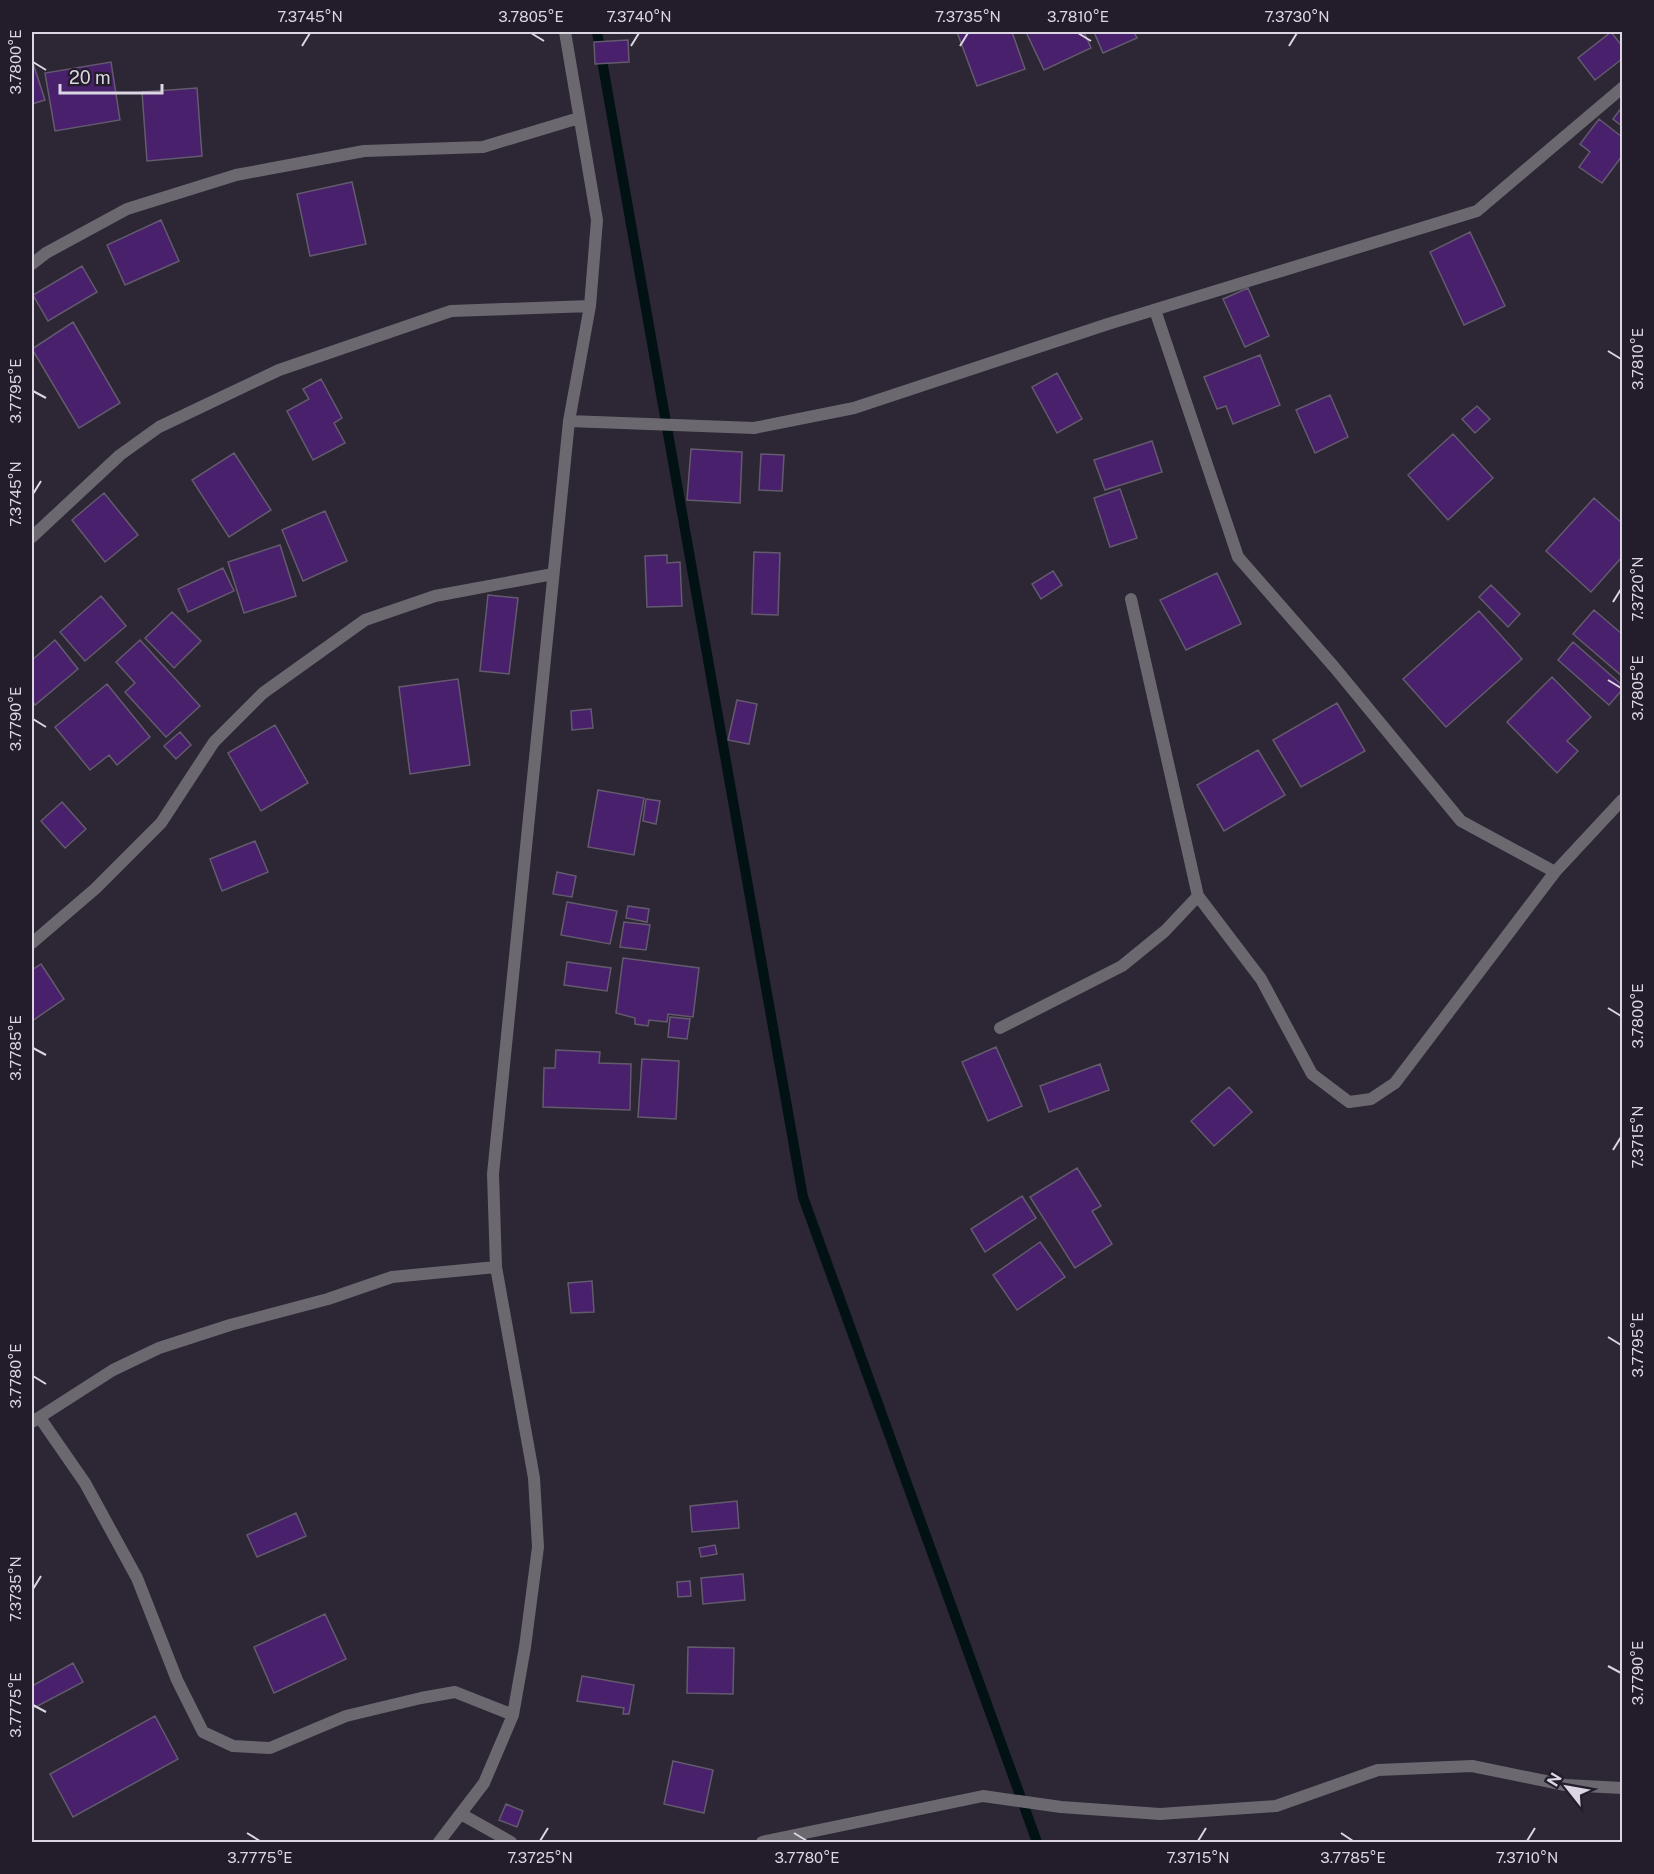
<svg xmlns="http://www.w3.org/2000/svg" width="1654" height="1874" viewBox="0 0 1654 1874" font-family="'Public Sans',sans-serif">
<rect width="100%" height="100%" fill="#2c2635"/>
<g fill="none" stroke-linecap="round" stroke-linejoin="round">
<!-- stream -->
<path stroke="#011114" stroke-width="10" d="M597,32L803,1197L1037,1842"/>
</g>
<!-- building -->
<path fill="#48206b" stroke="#635b6d" stroke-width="1.5" d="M957,32H1012L1025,69L977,86Z
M1026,32H1084L1091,48L1044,70Z
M1094,32H1134L1137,38L1103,53Z
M1611,32L1622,46V59L1595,80L1578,58Z
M628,40L629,62L595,64L594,42Z
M32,60L45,100L32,104Z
M111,62L120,120L55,131L45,73Z
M197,88L202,156L147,161L142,92Z
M1622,107V126L1613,119Z
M1599,119L1622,137V156L1602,183L1579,167L1590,152L1580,144Z
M352,182L366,244L310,256L297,194Z
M161,220L179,261L125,285L107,245Z
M1470,232L1505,306L1464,325L1430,252Z
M82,266L97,292L48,321L33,295Z
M1248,288L1269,336L1245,347L1223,299Z
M73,322L120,403L79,428L32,349Z
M1260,355L1280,405L1233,424L1226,406L1217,409L1204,377Z
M1057,373L1082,419L1057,433L1032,387Z
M321,379L342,418L334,423L345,443L313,460L287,411L309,399L303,389Z
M1330,395L1348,437L1315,453L1296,410Z
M1477,406L1490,419L1475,433L1462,419Z
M1453,434L1493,478L1448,520L1408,475Z
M1152,441L1162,472L1105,490L1094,460Z
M691,449L742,452L740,503L687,500Z
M234,453L271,510L229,537L192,480Z
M761,454L784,455L782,491L759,490Z
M1120,489L1137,538L1110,547L1094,498Z
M104,493L138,535L105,562L72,520Z
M1594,498L1622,523V557L1591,592L1546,551Z
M325,511L347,561L303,581L282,530Z
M280,545L296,596L244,613L228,562Z
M754,552L780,553L778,615L752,614Z
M667,555V563L680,562L682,606L647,607L645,556Z
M223,568L234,591L188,612L178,589Z
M1053,571L1062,585L1041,599L1032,584Z
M1217,573L1241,624L1186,650L1160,600Z
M1491,585L1520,614L1508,627L1479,597Z
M488,595L518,598L509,674L480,671Z
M101,596L126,626L85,661L60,632Z
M1594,610L1622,634V676L1573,634Z
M1479,611L1522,659L1446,727L1403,679Z
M172,612L201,641L174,668L145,638Z
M55,640L78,669L35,705L32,700V660Z
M140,640L200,706L166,737L125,692L135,683L116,662Z
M1573,642L1622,685V690L1609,705L1558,660Z
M1552,677L1591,717L1567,741L1578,751L1557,773L1507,722Z
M458,679L470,765L410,774L399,687Z
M107,684L150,737L117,765L109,755L90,770L55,727Z
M737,700L757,704L749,744L728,740Z
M1337,703L1365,751L1301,787L1273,740Z
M591,709L593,728L572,730L571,711Z
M275,725L308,783L261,811L228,753Z
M180,732L191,745L176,759L164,746Z
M1258,750L1285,795L1224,831L1197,785Z
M598,790L644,798L634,855L588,847Z
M646,799L660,801L656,824L643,821Z
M62,802L86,829L65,848L41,821Z
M255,841L268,872L222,891L210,859Z
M557,872L576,876L572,897L553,894Z
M567,902L617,911L610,944L561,935Z
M628,906L649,909L647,922L626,918Z
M624,922L650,925L646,950L620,947Z
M623,958L699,968L693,1017L668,1014L667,1022L649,1020L648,1026L635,1024V1018L616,1013Z
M567,962L611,968L607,991L564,985Z
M41,964L64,999L32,1021V970Z
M670,1017L690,1019L687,1039L668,1037Z
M996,1047L1022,1106L988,1121L962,1062Z
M556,1050L600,1052L599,1063L631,1064L630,1110L543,1107L544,1068H555Z
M642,1059L679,1061L676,1119L638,1117Z
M1100,1064L1109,1090L1049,1112L1040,1086Z
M1229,1087L1252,1112L1214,1146L1191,1121Z
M1077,1168L1101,1206L1092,1211L1112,1244L1075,1268L1030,1197Z
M1022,1196L1036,1218L985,1252L971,1229Z
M1040,1242L1065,1277L1017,1310L993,1275Z
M592,1281L594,1312L571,1313L568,1283Z
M737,1501L739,1528L692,1532L690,1506Z
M296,1513L306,1536L257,1557L247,1535Z
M715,1545L717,1554L701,1557L699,1548Z
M743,1574L745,1600L703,1604L701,1578Z
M690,1581L691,1596L678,1597L677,1582Z
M325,1614L346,1659L274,1693L254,1647Z
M688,1647L734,1648L733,1694L687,1693Z
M73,1663L83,1682L32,1709V1686Z
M582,1676L634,1685L629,1714H623L624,1708L577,1701Z
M155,1716L178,1759L73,1817L50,1774Z
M673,1761L713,1770L704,1813L664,1804Z
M506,1804L523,1811L517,1827L499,1820Z"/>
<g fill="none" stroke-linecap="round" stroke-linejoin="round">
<!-- minor -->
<path stroke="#6c6870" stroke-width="12" d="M32,264L46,253L127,209L236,175L364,151L483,147L579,118
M1155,310L1238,557L1335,668L1461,821L1555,872
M569,421L754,428L854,408L1108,324L1477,211L1622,88
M32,537L120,455L159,427L279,370L451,311L590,306
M1198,896L1261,979L1312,1074L1349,1102L1371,1099L1395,1083L1555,872L1622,800
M32,943L95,889L161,823L214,742L263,693L365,620L435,596L553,574
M1000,1028L1122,966L1165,931L1198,896L1131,599
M40,1418L85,1483L137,1578L177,1680L203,1732L233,1746L270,1748L346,1716L421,1698L455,1692L513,1715
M32,1422L113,1370L159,1348L230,1325L328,1299L392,1277L496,1267
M461,1814L511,1842
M439,1842L484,1783L513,1715L525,1647L538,1547L534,1478L496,1267L493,1174L569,421L590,306L597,220L565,32
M762,1842L983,1796L1061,1807L1160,1814L1276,1806L1378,1770L1472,1766L1565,1785L1622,1788"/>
</g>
<!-- ticks -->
<path fill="none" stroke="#dbd6e1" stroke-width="2" d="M531,33L544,41M1078,33L1091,41M302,46L310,33M631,46L639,33M960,46L968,33M1289,46L1297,33M33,62L46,70M1608,351L1621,359M33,391L46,398M33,494L41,481M1613,602L1621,589M1608,680L1621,688M33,719L46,727M1608,1008L1621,1016M33,1048L46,1055M1613,1150L1621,1137M1608,1337L1621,1345M33,1376L46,1384M33,1589L41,1576M1608,1666L1621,1673M33,1705L46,1712M247,1833L260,1841M794,1833L807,1841M1341,1833L1353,1841M540,1841L548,1828M1198,1841L1206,1828M1527,1841L1535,1828"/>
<!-- border -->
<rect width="1654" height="1874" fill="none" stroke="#231c2b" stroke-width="66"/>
<!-- north arrow -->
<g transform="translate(1567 1787) rotate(301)" stroke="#231c2b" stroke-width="4.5" paint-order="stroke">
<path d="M0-4.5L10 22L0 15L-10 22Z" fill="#dbd6e1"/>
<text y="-9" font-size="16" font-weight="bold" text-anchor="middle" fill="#dbd6e1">N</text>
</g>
<!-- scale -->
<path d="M60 84v9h102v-9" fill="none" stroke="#dbd6e1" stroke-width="3"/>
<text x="69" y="84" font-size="18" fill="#dbd6e1" stroke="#231c2b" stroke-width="4.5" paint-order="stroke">20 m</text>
<rect x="33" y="33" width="1588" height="1808" fill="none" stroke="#dbd6e1" stroke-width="2"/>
<g font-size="15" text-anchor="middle" fill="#dbd6e1">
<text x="310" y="22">7.3745°N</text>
<text x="531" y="22">3.7805°E</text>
<text x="639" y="22">7.3740°N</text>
<text x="968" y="22">7.3735°N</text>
<text x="1078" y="22">3.7810°E</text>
<text x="1297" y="22">7.3730°N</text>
<text transform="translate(16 62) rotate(-90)" y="5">3.7800°E</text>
<text transform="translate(1638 359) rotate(-90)" y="5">3.7810°E</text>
<text transform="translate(16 391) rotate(-90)" y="5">3.7795°E</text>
<text transform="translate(16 494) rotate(-90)" y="5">7.3745°N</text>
<text transform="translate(1638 589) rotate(-90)" y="5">7.3720°N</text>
<text transform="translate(1638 688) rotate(-90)" y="5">3.7805°E</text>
<text transform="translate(16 719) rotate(-90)" y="5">3.7790°E</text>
<text transform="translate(1638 1016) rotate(-90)" y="5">3.7800°E</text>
<text transform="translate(16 1048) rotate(-90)" y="5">3.7785°E</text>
<text transform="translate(1638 1137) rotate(-90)" y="5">7.3715°N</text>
<text transform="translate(1638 1345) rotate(-90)" y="5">3.7795°E</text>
<text transform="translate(16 1376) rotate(-90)" y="5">3.7780°E</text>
<text transform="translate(16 1589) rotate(-90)" y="5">7.3735°N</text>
<text transform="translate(1638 1673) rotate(-90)" y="5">3.7790°E</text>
<text transform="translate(16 1705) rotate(-90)" y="5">3.7775°E</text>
<text x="260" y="1863">3.7775°E</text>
<text x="540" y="1863">7.3725°N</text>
<text x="807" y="1863">3.7780°E</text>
<text x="1198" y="1863">7.3715°N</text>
<text x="1353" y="1863">3.7785°E</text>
<text x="1527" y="1863">7.3710°N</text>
</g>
</svg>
